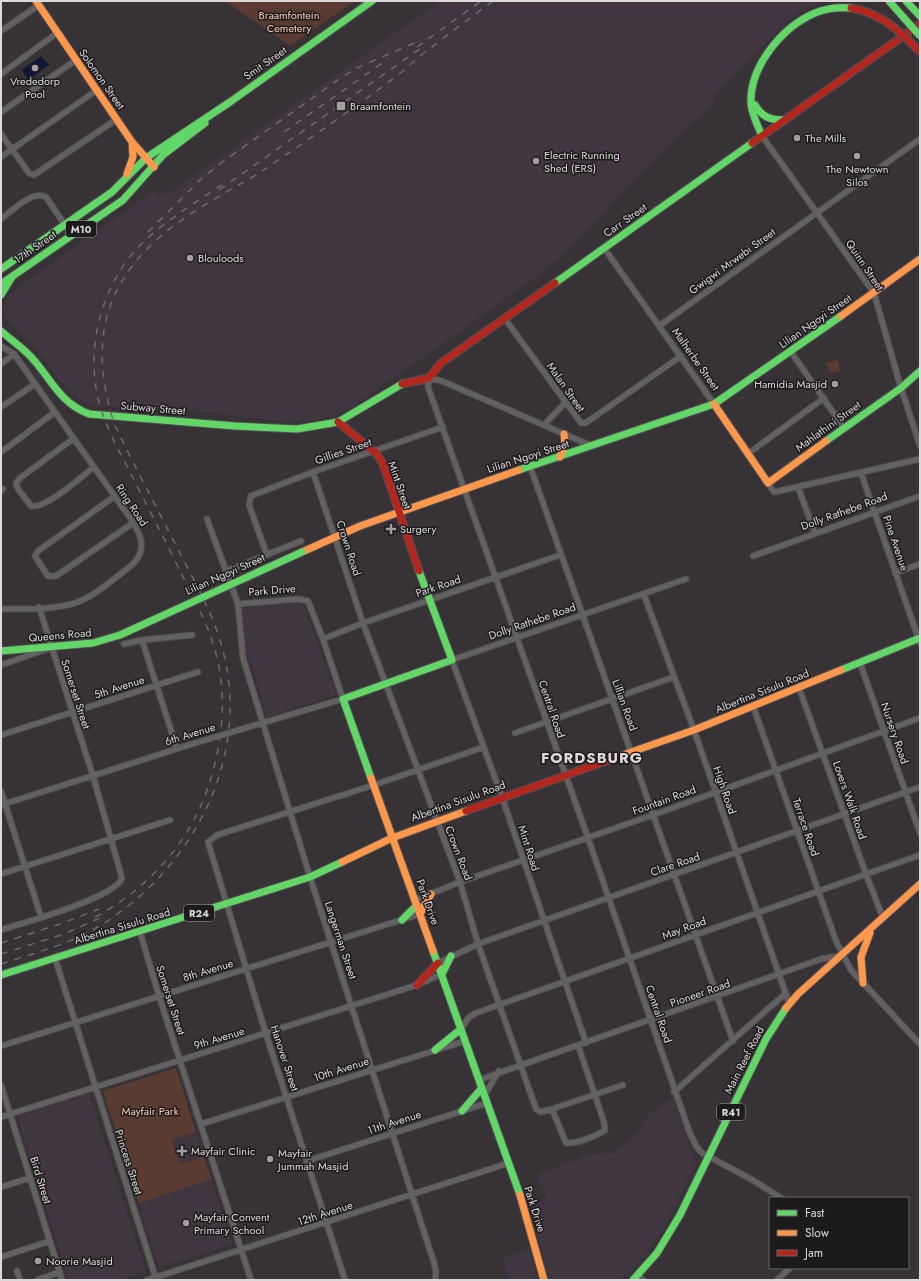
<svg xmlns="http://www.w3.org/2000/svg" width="921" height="1281" viewBox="0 0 921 1281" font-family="Jost,sans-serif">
<rect width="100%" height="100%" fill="#363235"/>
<!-- built -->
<path fill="#40363f" d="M440,1H824L795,15L713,96L714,103L666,148L563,254L537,276L467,327L348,409L334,416L316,420L285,422L172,408L94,407L82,402L60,381L44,359L4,316V304L9,294L152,191L156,195L173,191Z
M297,603L304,607L337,695L267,717L244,642L242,608Z
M89,1093L146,1272L120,1280H69L17,1116Z
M673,1097L696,1165L664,1229L641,1260L621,1280H549L539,1239L530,1208L547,1199L537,1175L590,1154L614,1153L642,1129L649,1114Z
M196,1132L232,1244L159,1267L123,1155Z
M529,1249L536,1280H510L502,1258Z"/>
<!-- green -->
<path fill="#593b31" d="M225,1H355L290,46Z
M838,360L840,371L831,373L825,363Z
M176,1068L196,1132L172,1140L180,1164L204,1157L212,1179L139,1203L103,1091Z"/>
<!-- water -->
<path fill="#0e1736" d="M41,56L49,65L28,80L22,70Z"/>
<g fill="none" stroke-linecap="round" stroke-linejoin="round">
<defs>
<path id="street" d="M1,31L39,5
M1,74L57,33
M1,112L76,60
M1,134L29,173L34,175L117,119
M762,136L874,293L901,388L920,446
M1,157L97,90
M1,219C12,211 32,190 46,197L65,225
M604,248L714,404
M505,319L581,423H585L590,420L681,356
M659,326L920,139
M1,346L14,354L123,508C136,526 152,546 132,565C116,577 94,597 75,603C53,610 24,609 1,609
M791,352L844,428
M1,364L14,354
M1,407L35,384
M544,425L565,403
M73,439L20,478L16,483L18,489L31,506C46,509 81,477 94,467
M592,446L442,381L429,378L428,387L588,838L689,1131L696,1146L702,1153L751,1179L781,1198
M1,452L55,412
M749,453L824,398
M530,466L733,1041
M313,472L363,623L460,882L478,944L536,1109L541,1112L552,1109L623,1085
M861,473L920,643
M768,483L774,492L779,491L920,459
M798,487L815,533
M1,491L3,489
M115,496L38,551L35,556L48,576H56L133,523
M207,519L238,604L243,658L310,877L434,1263L436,1272L435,1280
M267,555L249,505L251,496L313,472L443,427
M753,556L920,496
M226,571L301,541
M895,573L920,564
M644,595L694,730L789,1003
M238,604L297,599L308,601L323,639L343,699L252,726
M323,639L363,623L560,555
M142,640L177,749
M124,644L142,640L192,635
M860,663L920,833
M1,665L47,649
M799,688L866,874L883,918
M753,706L836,941L851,970L920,1044
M515,733L674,677
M1,735L198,672
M1,791L41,917
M1,805L189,745
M1,874L170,820
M415,900L460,882L653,815L920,718
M1,930C23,923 115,898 122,878L93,776L39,607
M140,932L159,996L251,1280
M55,958L156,1279
M438,963L478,944L920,787
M461,1029L469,1017L476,1013L920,855
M586,1043L502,797L452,660L686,579
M1,1046L420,914
M479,1080L821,959L839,956
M1,1085L62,1280
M674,1092L786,993
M484,1096L499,1071
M552,1109L566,1143C576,1144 597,1136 605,1130L604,1122L578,1045
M1,1117L417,985L442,974
M201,1124L465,1041
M307,1161L487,1103
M1,1187L30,1178
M1,1257L50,1241
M17,1271L20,1280
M638,1275L643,1280
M37,1280L60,1272
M147,1280L509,1163
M345,1280L266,1034L208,842L217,835L374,785L484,747
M777,1280L790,1268"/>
<path id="fast" d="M906,1L920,16
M755,105C762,117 770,120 784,120
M762,136C758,126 752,115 751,104C749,67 782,27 815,13C826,8 839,7 851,8
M1,269L112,192L146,158L230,102L372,1
M555,283L752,143
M1,284L123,200L163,155L205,123
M1,295L12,277
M1,331C11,340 23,348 32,358C52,380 59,402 89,414L235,426L297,429L338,422L402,384
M826,441L901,388L920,371
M519,470L714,404L841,316
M1,651L93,643L120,635
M841,670L920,638
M371,778L343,699L452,660L419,571
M402,920L417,905
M433,951L520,1195
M442,974L451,956
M1,975L310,877L342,862
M435,1050L461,1029
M462,1111L482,1088
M633,1280L657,1253L680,1215L766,1039L786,1008"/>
<path id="slow" d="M36,1L132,142L154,167
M127,174L133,157L132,142
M841,316L920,259
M714,404L768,483L826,441
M560,457L565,444L564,434
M302,552L360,526L519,470
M620,756L694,730L841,670
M371,778L433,951
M342,862L392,838L466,811
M420,914L431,894
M863,983L861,957L870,933
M786,1008L798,994L920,884
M520,1195L544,1280"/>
<path id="jam" d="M752,143L920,24
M402,384L429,378L441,363L555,283
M338,422L377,454L383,464L419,571
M466,811L620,756
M417,985L438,963"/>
</defs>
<!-- street casing -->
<use href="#street" stroke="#535052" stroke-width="7"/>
<!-- fast casing -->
<use href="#fast" stroke="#535052" stroke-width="9"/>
<!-- slow casing -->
<use href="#slow" stroke="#535052" stroke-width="9"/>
<!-- jam casing -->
<use href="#jam" stroke="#535052" stroke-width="9"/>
<!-- street -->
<use href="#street" stroke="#636062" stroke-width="5"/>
<!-- fast -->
<use href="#fast" stroke="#63d668" stroke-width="7"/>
<!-- slow -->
<use href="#slow" stroke="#ff974d" stroke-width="7"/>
<!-- jam -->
<use href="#jam" stroke="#b3261e" stroke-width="7"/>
<!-- rail -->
<path stroke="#6c6a6c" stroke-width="1.5" stroke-dasharray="7 7" stroke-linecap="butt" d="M417,47L481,1
M284,132L388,59
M219,190L424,46
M148,232L201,179L221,163L342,77L357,68L421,40
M95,917C146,890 188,845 207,790C222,747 228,698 216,654C208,623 192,595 178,567C162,534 145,502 129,470C117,447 104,424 98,398C87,351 99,298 128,259C153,227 191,206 223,184
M1,943L60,924L99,909
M1,954L64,934L102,917
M1,964C31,954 63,946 91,931C195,872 259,749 217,631C207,603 192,577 179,551C157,508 134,466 114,423C98,373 95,320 126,275C148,241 186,215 220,196C234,187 249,180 262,171C308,140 354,108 398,75C407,68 415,60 424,53C447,35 470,18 493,1"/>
<defs>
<path id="street-bridge" d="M189,745L252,726"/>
<path id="fast-bridge" d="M889,1L920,36
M120,635L302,552"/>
<path id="jam-bridge" d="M851,8C881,13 900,31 920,52"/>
</defs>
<!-- street-bridge casing -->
<use href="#street-bridge" stroke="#535052" stroke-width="7" stroke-linecap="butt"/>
<!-- fast-bridge casing -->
<use href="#fast-bridge" stroke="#535052" stroke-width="9" stroke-linecap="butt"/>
<!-- jam-bridge casing -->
<use href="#jam-bridge" stroke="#535052" stroke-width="9" stroke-linecap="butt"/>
<!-- street-bridge -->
<use href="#street-bridge" stroke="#636062" stroke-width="5"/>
<!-- fast-bridge -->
<use href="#fast-bridge" stroke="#63d668" stroke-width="7"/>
<!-- jam-bridge -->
<use href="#jam-bridge" stroke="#b3261e" stroke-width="7"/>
</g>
<!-- markers -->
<g fill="#a29ea1" stroke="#1d1a1c" stroke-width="1.5">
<circle cx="35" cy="68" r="4"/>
<rect x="336" y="101" width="10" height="10" rx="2"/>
<circle cx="797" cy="138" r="4"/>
<circle cx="857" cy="156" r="4"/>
<circle cx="536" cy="161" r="4"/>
<circle cx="190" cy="258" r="4"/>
<circle cx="835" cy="384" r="4"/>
<path d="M389 523h4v4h4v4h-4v4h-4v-4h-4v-4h4z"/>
<path d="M180 1145h4v4h4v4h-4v4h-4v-4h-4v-4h4z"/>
<circle cx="270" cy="1159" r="4"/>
<circle cx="186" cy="1223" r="4"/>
<circle cx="38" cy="1261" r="4"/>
</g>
<g text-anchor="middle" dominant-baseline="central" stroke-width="3" stroke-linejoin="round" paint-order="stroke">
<!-- shield labels -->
<g fill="#1d1a1c" stroke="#a39fa2" stroke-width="1">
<rect x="66" y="221" width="30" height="16" rx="3"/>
<rect x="184" y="905" width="30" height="16" rx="3"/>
<rect x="717" y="1104" width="28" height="16" rx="3"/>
</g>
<g font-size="10" font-weight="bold" fill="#dcd8db">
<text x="81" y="229">M10</text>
<text x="199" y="913">R24</text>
<text x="731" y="1112">R41</text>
</g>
<!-- park labels -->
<g font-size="11" fill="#fdcebd" stroke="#1d1a1c">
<text x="289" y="15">Braamfontein<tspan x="289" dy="13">Cemetery</tspan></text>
<text x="150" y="1111">Mayfair Park</text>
</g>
<!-- street labels -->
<g font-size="11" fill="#dcd8db" stroke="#1d1a1c">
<text transform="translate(265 63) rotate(-35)">Smit Street</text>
<text transform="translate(102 79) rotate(55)">Solomon Street</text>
<text transform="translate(625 220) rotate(-35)">Carr Street</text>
<text transform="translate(35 247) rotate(-35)">17th Street</text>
<text transform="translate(732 261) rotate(-36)">Gwigwi Mrwebi Street</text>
<text transform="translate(865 265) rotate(56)">Quinn Street</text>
<text transform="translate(815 321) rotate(-35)">Lilian Ngoyi Street</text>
<text transform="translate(696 359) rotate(55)">Malherbe Street</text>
<text transform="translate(566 387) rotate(55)">Malan Street</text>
<text transform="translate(153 408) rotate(5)">Subway Street</text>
<text transform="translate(828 426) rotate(-36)">Mahlathini Street</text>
<text transform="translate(343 451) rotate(-19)">Gillies Street</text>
<text transform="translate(528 456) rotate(-18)">Lilian Ngoyi Street</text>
<text transform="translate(400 485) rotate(71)">Mint Street</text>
<text transform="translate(132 505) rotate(56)">Ring Road</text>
<text transform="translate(844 511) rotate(-20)">Dolly Rathebe Road</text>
<text transform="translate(896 543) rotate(71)">Pine Avenue</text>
<text transform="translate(349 548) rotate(72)">Crown Road</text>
<text transform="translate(225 574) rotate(-24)">Lilian Ngoyi Street</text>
<text transform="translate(438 586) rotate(-19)">Park Road</text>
<text transform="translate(272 590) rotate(-5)">Park Drive</text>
<text transform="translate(532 621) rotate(-19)">Dolly Rathebe Road</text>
<text transform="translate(60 635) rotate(-5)">Queens Road</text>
<text transform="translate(119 687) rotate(-18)">5th Avenue</text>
<text transform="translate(762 691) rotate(-22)">Albertina Sisulu Road</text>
<text transform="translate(76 694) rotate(72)">Somerset Street</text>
<text transform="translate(625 705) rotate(70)">Lillian Road</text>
<text transform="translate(552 709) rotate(71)">Central Road</text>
<text transform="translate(895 733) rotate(71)">Nursery Road</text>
<text transform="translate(190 734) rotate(-17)">6th Avenue</text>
<text transform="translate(725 790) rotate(71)">High Road</text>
<text transform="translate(664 800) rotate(-20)">Fountain Road</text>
<text transform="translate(850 800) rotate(71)">Lovers Walk Road</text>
<text transform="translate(458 801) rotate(-20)">Albertina Sisulu Road</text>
<text transform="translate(806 827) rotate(71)">Terrace Road</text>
<text transform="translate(529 848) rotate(72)">Mint Road</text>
<text transform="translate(459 853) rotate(69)">Crown Road</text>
<text transform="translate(675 864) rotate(-19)">Clare Road</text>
<text transform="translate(428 902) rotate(70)">Park Drive</text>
<text transform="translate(122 926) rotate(-17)">Albertina Sisulu Road</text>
<text transform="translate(684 928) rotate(-20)">May Road</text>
<text transform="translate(341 940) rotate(72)">Langerman Street</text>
<text transform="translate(208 970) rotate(-17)">8th Avenue</text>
<text transform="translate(700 993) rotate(-19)">Pioneer Road</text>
<text transform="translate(171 1000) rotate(72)">Somerset Street</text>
<text transform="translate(659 1014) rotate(71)">Central Road</text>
<text transform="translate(219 1038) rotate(-17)">9th Avenue</text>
<text transform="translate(285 1058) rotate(72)">Hanover Street</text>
<text transform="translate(744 1060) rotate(-63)">Main Reef Road</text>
<text transform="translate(341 1069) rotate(-18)">10th Avenue</text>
<text transform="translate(394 1122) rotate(-18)">11th Avenue</text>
<text transform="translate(129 1162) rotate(72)">Princess Street</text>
<text transform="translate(41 1180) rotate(73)">Bird Street</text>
<text transform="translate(535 1209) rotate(72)">Park Drive</text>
<text transform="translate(325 1213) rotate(-18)">12th Avenue</text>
</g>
<!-- poi labels -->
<g font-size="11" fill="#dcd8db" stroke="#1d1a1c" text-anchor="start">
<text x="35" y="81" text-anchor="middle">Vrededorp<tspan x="35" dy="13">Pool</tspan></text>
<text x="350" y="106">Braamfontein</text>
<text x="805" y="138">The Mills</text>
<text x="544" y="155">Electric Running<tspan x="544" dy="13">Shed (ERS)</tspan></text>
<text x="857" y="169" text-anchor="middle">The Newtown<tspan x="857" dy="13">Silos</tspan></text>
<text x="198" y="258">Blouloods</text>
<text x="827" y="384" text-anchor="end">Hamidia Masjid</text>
<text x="400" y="529">Surgery</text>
<text x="191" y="1151">Mayfair Clinic</text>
<text x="278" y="1153">Mayfair<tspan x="278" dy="13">Jummah Masjid</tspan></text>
<text x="194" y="1217">Mayfair Convent<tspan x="194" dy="13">Primary School</tspan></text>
<text x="46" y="1261">Noorie Masjid</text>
</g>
<!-- district labels -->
<g font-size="15" font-weight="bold" letter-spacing="1" fill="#dcd8db" stroke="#1d1a1c">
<text x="592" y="758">FORDSBURG</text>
</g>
</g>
<!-- border -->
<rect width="921" height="1281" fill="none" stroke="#dcd8db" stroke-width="4"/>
<!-- legend -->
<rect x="769" y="1197" width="140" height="72" fill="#1d1a1c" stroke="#696668"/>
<rect x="777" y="1210" width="20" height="6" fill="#63d668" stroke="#696668"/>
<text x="805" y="1217" font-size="12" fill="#dcd8db">Fast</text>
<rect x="777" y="1230" width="20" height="6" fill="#ff974d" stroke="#696668"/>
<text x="805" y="1237" font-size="12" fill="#dcd8db">Slow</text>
<rect x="777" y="1250" width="20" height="6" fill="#b3261e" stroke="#696668"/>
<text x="805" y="1257" font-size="12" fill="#dcd8db">Jam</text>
</svg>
